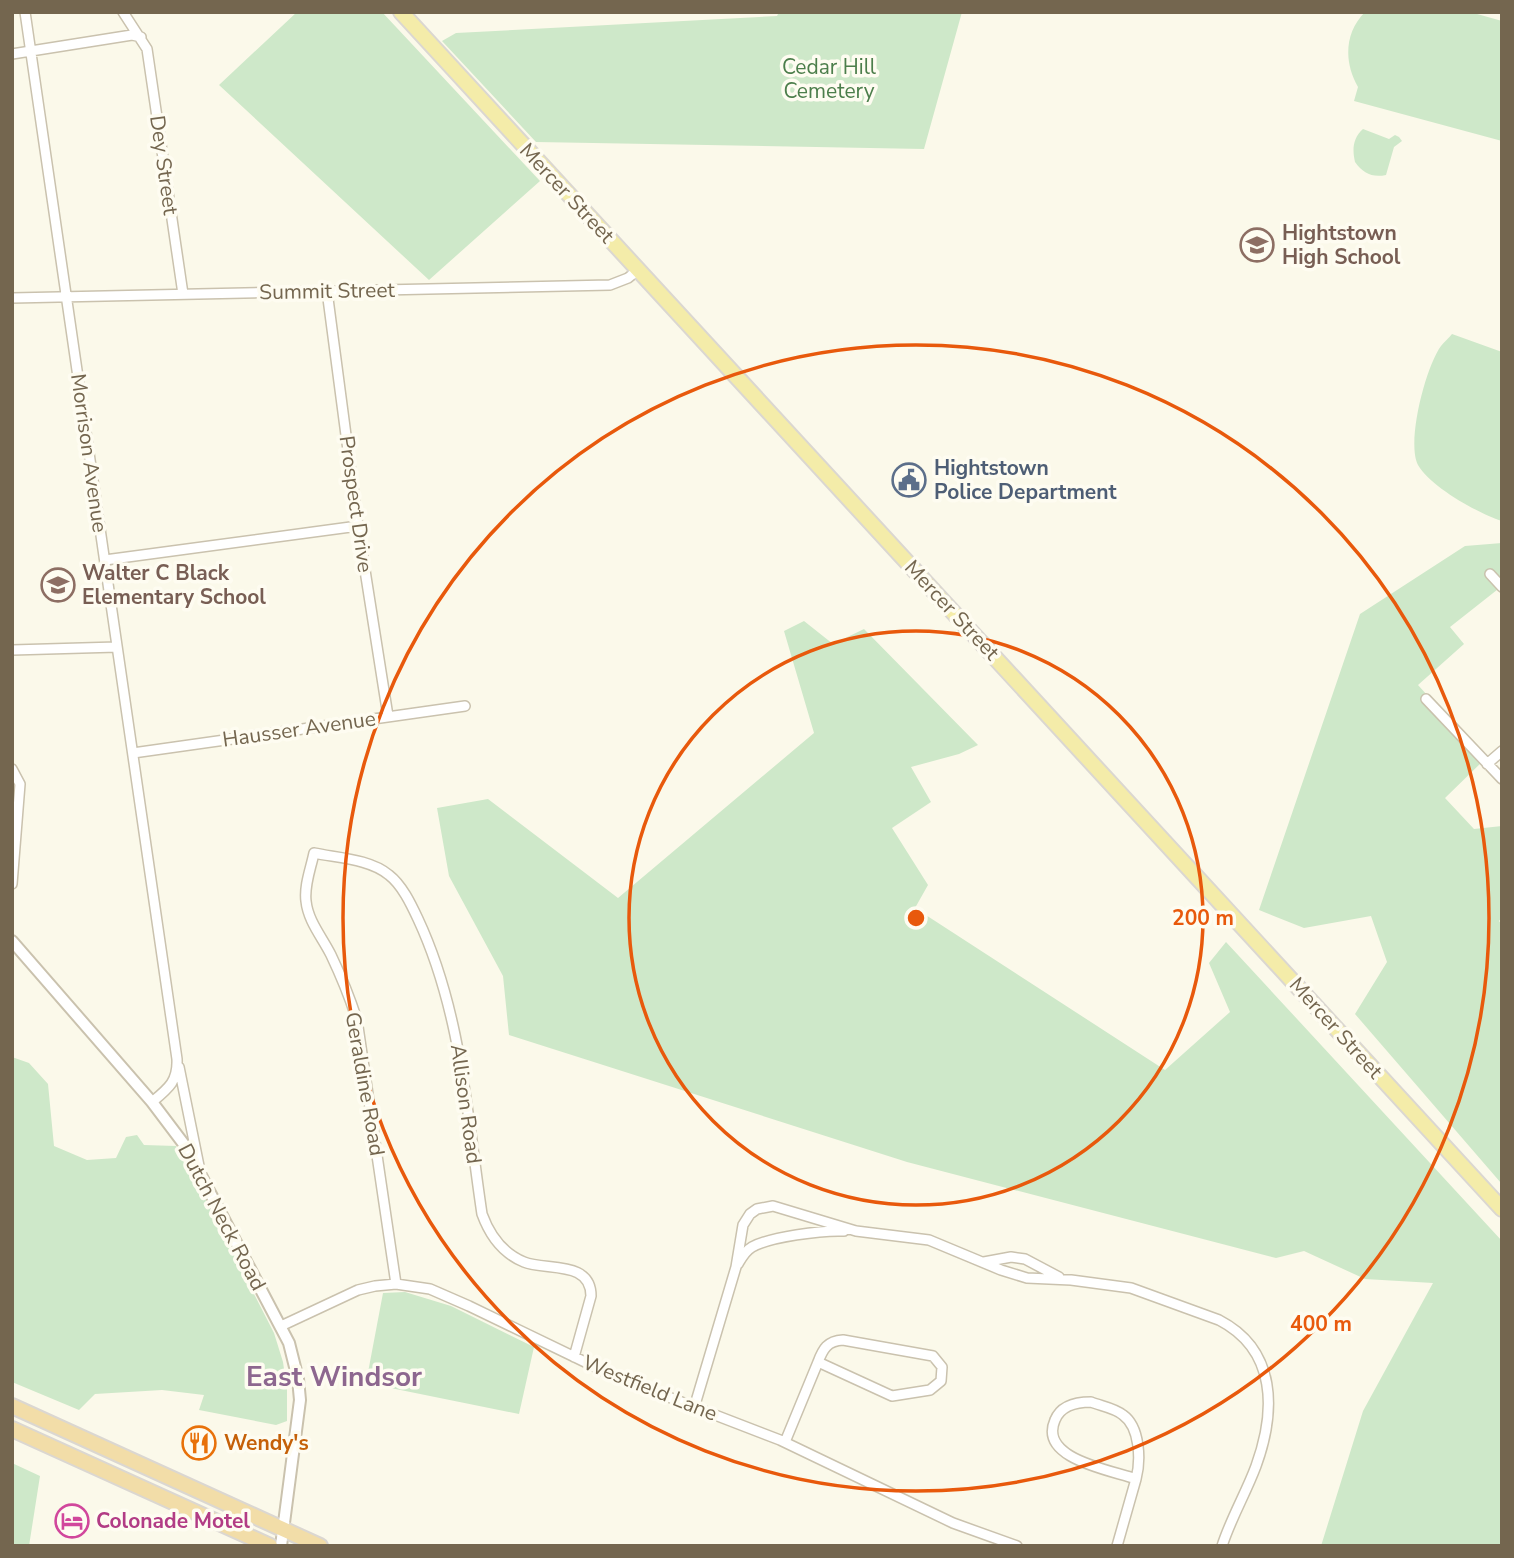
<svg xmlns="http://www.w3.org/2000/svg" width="1514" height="1558" viewBox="0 0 1514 1558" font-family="'Nunito Sans',sans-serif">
<rect width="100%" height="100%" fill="#fbf9ea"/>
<!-- green -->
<path fill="#cee8c9" d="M297,12H382L540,181L429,280L219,85Z
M779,12H962L924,149L536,142L442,41L456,33L777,16Z
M1365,12H1470L1502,21V141L1354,101L1358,87C1344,63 1344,33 1365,12Z
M1363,129L1389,139L1395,135L1399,137L1402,141L1394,147L1386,175C1372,178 1363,173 1355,162C1352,149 1353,138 1363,129Z
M1452,334L1502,352V521C1477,513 1431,487 1418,465C1406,442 1426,366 1441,346C1444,342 1449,338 1452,334Z
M1502,543V586L1450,627L1464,644L1418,685L1485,759L1445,798L1474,829L1502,826V917L1499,921L1502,925L1501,1183L1355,1014L1387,962L1371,916L1304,928L1259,910L1360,614L1465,546Z
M804,621L833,644L864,629L978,745L959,754L911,767L931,802L892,828L928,885L915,908L1165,1070L1230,1012L1209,963L1226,942L1502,1241V1546H1321L1363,1411L1433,1283L1365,1279L1304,1251L1276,1258L907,1162L509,1035L503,976L449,876L437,808L488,799L618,898L814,733L784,631Z
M12,1057L29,1063L48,1084L54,1146L87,1160L116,1158L126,1137L137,1135L144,1145L176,1146L193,1175L274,1333L283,1362L287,1390V1421L276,1425L199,1410L204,1395L162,1390L95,1394L79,1410L12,1382Z
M405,1292L451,1306L534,1347L519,1414L366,1383L383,1293Z
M12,1463L40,1476L29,1546H12Z"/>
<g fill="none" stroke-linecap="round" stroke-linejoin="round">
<defs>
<path id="minor" d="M25,12L177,1059C178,1081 169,1088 152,1102
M123,12L147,49L183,294
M12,54L132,35L141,37
M327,291L358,526L388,716
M12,298L610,285L628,278L638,270
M105,560L358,526
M1490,574L1502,587
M12,650L117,647
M1426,699L1502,779
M133,753L465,706
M1487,764L1502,751
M12,769L20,784L12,884
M179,1067L199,1166
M984,1262L1011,1257L1025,1259L1059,1277
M738,1264C742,1257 745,1251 752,1247C770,1237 822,1230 844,1231
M396,1284L357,1020C350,998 341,976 331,955C322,937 308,921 306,901C304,885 311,868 314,853C338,858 370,859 389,875C402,885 411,904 418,919C461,1011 467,1114 482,1214C490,1236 502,1253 524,1262C546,1271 591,1260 591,1296L574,1357
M281,1326L358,1290L375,1286L396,1284L430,1289L469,1306L614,1376L780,1440L953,1523L1017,1546
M843,1340L933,1356L942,1367L941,1381L930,1390L892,1396L818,1362C823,1349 827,1341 843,1340Z
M1091,1402C1101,1406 1115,1408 1123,1415C1140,1427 1141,1460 1136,1479C1111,1470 1038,1459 1055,1420C1061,1405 1077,1402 1091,1402Z
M694,1408L736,1267L743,1225L750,1214L757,1209L773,1206L856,1231L929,1240L1001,1270L1027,1278L1071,1280L1131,1288L1219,1320C1277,1350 1276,1411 1256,1466C1246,1493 1231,1518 1222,1546
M785,1442L818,1362
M1117,1546L1136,1479"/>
<path id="tertiary" d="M12,941L152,1102L186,1147L289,1343L298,1379L300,1400L281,1546"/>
<path id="primary" d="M401,12L1502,1209"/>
<path id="trunk" d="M12,1406L320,1546
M12,1429L270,1546"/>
</defs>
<!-- minor casing -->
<use href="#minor" stroke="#cac2ae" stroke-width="12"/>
<!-- tertiary casing -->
<use href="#tertiary" stroke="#cac2ae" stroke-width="14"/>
<!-- primary casing -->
<use href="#primary" stroke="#dbd7d1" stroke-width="18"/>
<!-- trunk casing -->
<use href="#trunk" stroke="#dbd7d1" stroke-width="18"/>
<!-- minor -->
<use href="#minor" stroke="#fff" stroke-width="9"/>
<!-- tertiary -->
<use href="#tertiary" stroke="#fff" stroke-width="10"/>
<!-- primary -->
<use href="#primary" stroke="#f4eca9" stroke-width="14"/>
<!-- trunk -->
<use href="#trunk" stroke="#f2dda8" stroke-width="14"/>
</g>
<!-- distance rings -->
<g fill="none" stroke="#e8590c" stroke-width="3.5">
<circle cx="916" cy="918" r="287"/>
<circle cx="916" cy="918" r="573"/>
</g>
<!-- icons -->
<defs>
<symbol id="school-ring" viewBox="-11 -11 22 22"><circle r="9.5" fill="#fefcf1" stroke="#8d6e63" stroke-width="1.5"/><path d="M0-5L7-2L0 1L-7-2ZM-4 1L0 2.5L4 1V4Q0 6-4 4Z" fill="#8d6e63"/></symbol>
<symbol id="civic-ring" viewBox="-11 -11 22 22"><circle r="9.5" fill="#fefcf1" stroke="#5c6f8a" stroke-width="1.5"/><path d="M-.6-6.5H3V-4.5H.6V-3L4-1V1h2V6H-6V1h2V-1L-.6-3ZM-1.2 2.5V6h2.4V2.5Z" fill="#5c6f8a"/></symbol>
<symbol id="restaurant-ring" viewBox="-11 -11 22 22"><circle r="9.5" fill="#fefcf1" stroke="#e8710a" stroke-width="1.5"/><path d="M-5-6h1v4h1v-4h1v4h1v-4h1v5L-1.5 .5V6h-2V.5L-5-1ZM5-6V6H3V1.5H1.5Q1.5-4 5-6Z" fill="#e8710a"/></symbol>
<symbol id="hotel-ring" viewBox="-11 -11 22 22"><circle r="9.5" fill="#fefcf1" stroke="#d1479c" stroke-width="1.5"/><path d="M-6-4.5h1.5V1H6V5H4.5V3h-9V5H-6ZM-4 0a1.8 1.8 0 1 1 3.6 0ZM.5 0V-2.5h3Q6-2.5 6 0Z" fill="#d1479c"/></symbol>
</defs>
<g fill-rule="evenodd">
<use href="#school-ring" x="1238" y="226" width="38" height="38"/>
<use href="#civic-ring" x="890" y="461" width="38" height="38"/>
<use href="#school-ring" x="39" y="566" width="38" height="38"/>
<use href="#restaurant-ring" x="180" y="1424" width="38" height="38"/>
<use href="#hotel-ring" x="53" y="1502" width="38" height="38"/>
</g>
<g text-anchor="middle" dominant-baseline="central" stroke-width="7" stroke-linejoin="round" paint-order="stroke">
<!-- park labels -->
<g font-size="21" fill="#4c7e4b" stroke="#fefcf1">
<text x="829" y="67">Cedar Hill<tspan x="829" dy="24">Cemetery</tspan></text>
</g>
<!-- street labels -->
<g font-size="21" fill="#74664f" stroke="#fefcf1">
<text transform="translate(164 165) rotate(82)">Dey Street</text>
<text transform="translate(567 193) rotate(47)">Mercer Street</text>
<text transform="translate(327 291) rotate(-1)">Summit Street</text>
<text transform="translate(89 453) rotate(82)">Morrison Avenue</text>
<text transform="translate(356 504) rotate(82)">Prospect Drive</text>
<text transform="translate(952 610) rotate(47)">Mercer Street</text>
<text transform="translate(299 729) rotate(-8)">Hausser Avenue</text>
<text transform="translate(1336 1028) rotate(48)">Mercer Street</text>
<text transform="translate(365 1084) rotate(80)">Geraldine Road</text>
<text transform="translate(466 1104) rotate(82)">Allison Road</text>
<text transform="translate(222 1217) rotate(62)">Dutch Neck Road</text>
<text transform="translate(650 1388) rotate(22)">Westfield Lane</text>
</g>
<!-- education labels -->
<g font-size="21" font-weight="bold" fill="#785e54" stroke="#fefcf1" text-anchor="start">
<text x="1282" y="233">Hightstown<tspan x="1282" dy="24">High School</tspan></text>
<text x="82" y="573">Walter C Black<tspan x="82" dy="24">Elementary School</tspan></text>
</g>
<!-- service labels -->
<g font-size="21" font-weight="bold" fill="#4e5e75" stroke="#fefcf1" text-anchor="start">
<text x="934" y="468">Hightstown<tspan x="934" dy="24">Police Department</tspan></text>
</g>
<!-- food labels -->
<g font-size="21" font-weight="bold" fill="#c56008" stroke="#fefcf1" text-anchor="start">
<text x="224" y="1443">Wendy's</text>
</g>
<!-- hotel labels -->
<g font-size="21" font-weight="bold" fill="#b23c85" stroke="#fefcf1" text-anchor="start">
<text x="96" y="1521">Colonade Motel</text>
</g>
<!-- district labels -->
<g font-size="28" font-weight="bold" fill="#8d678f" stroke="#fefcf1">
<text x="334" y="1377">East Windsor</text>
</g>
</g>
<circle cx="916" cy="918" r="10" fill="#e8590c" stroke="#fefcf1" stroke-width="3.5"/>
<g font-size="21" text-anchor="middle" font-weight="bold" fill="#e8590c" stroke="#fefcf1" stroke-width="7" stroke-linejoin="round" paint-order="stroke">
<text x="1203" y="925">200 m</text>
<text x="1321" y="1331">400 m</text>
</g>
<!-- border -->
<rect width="1514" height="1558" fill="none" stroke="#74664f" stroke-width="28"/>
</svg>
